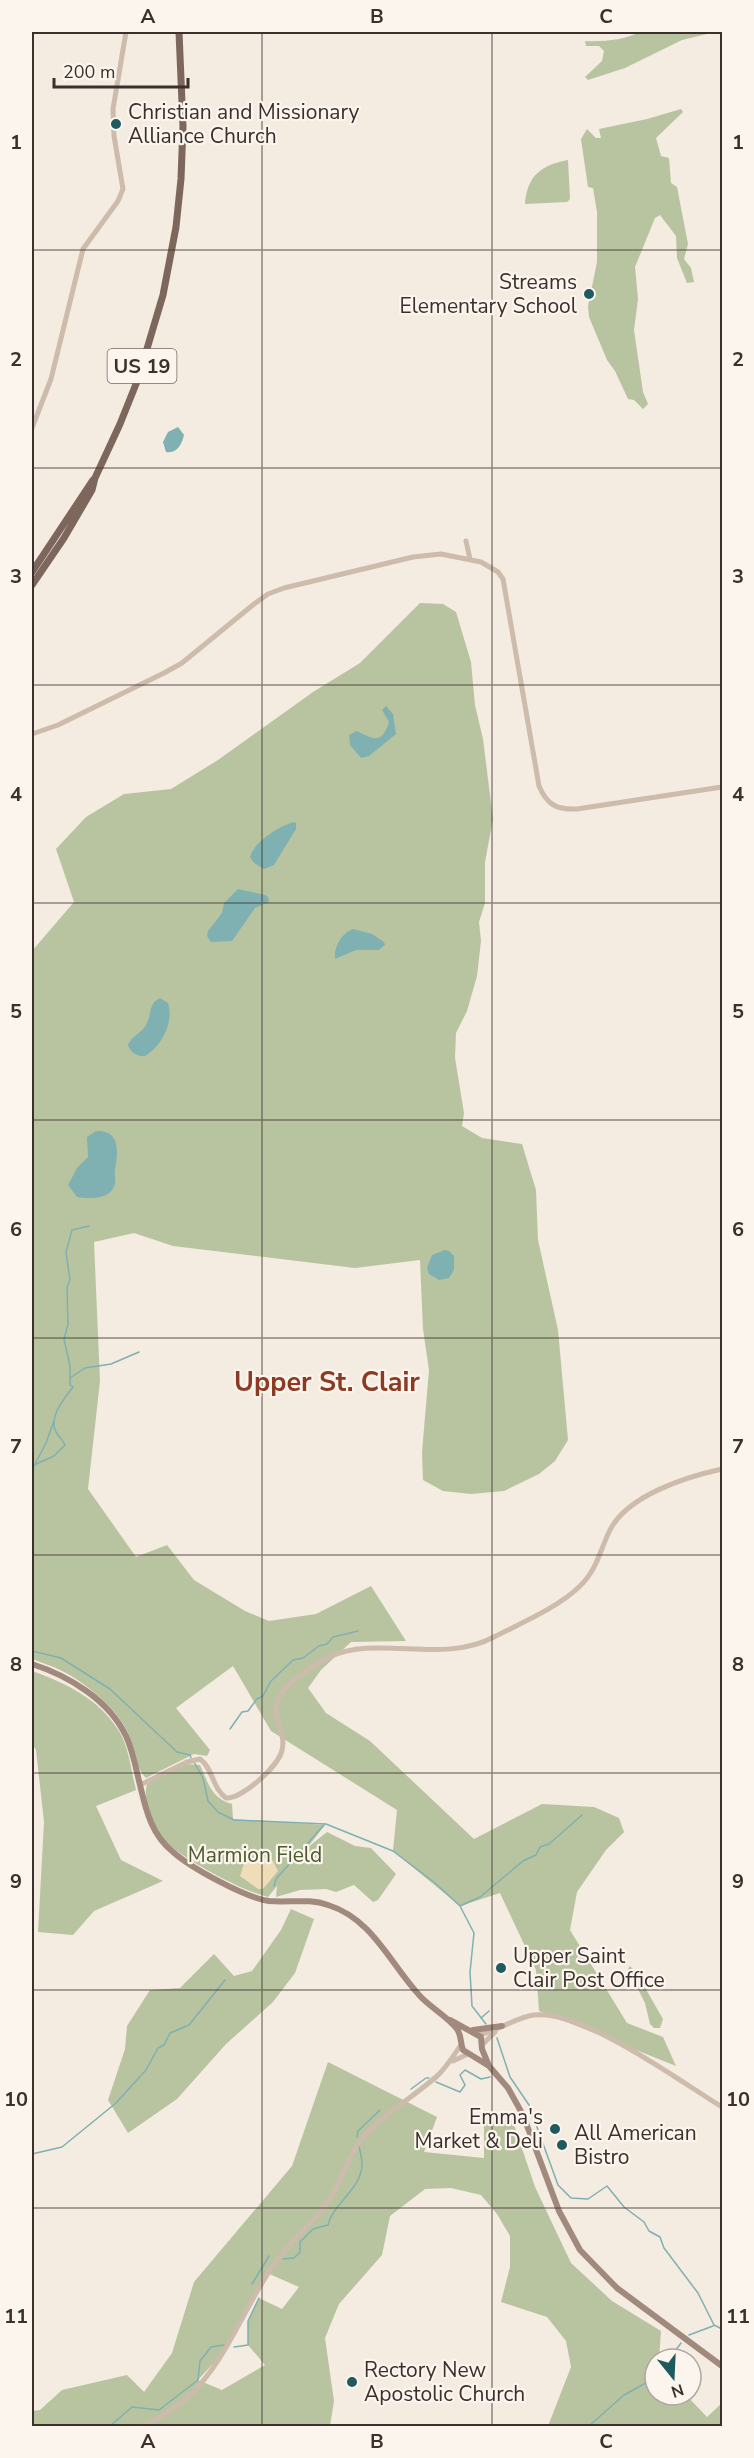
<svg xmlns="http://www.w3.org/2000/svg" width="754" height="2458" viewBox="0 0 754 2458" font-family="'Nunito Sans',sans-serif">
<rect width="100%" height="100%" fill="#f4ebe1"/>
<!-- green -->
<path fill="#b8c4a0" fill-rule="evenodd" d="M640,32H707V34L682,40L625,68L588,80L585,77L602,61L604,51L599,46H586L585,41C603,42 624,40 640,32Z
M681,109L683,112L656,138L661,156L669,158L671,183L677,187L688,244L684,259L691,268L694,282L687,283L677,258L676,236L660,215L655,218L635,267L638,299L634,330L643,392L648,404L643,409L634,400L628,399L615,371L607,360L589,317L588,306L597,262V212L593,188L588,187L581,139L587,129L596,138H601L599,129L647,119Z
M568,160L570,199L567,202L525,204C527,176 541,165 568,160Z
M420,603L443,604L456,612L471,662L475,705L483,739L493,819L485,862V903L479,922L481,941L477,976L467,1011L456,1033L455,1058L464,1113L462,1126L482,1138L522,1144L536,1190L538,1240L558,1330L568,1440L555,1461L539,1474L504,1491L471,1494L443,1491L423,1480L422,1452L429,1370L423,1329L420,1260L355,1268L173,1246L134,1233L94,1242L100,1381L88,1489L136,1557L167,1545L194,1580L245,1611L269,1621L316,1614L371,1586L406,1641L351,1642L321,1670L308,1688L326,1713L370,1741L474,1839L542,1804L594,1807L619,1818L624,1832L606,1850L577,1892L570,1930L627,2023L663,2037L676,2066L539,2011L536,1970L500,1893L460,1906L393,1851L397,1810L271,1731L233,1666L176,1708L210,1750L207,1756L194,1754L146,1778C134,1766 134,1746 127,1731C118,1709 83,1681 62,1671C53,1666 42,1663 32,1659V951L74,902L56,849L86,817L124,794L171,789L218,760L313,692L360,663Z
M32,1671C66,1683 99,1699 119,1731C129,1747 131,1771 136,1790L96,1806L121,1860L163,1881L94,1911L73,1935L38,1932L44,1822L36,1750L32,1743Z
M186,1764L200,1765C208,1783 212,1799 232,1804L233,1819L325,1825L307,1848L327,1832L355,1846L371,1848L396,1874L378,1900L373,1902L354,1885L336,1892L326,1889L300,1890L276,1897L277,1886L268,1897C242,1891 189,1862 168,1844C154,1832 142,1802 147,1784Z
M291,1909L314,1919L295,1973L273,2002L226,2044L177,2099L128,2133L108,2100L125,2049L127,2026L150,1990L180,1988L214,1954L234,1976L252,1971L281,1930Z
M630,1966L636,1972L663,2019L660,2028H654L650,2024L645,2003L628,1969Z
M328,2062L437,2117L424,2152L484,2158V2112L512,2119L535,2187L571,2263L612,2301L661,2331L659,2359H655V2395H686L707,2417L722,2403V2426H548L571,2367L566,2341L547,2317L501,2302L510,2267V2236L497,2214L481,2195L451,2188L425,2189L390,2216L382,2255L339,2304L325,2338L334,2401L330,2426H32V2411L40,2410L62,2390L127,2375L144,2392L172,2353L194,2282L292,2166ZM267,2273L299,2287L282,2309L259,2298L248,2321V2345L265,2365L222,2390L198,2380L221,2355Z"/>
<!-- sand -->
<path fill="#efdcb8" d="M258,1855L273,1861L278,1871L263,1889H258L240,1876L244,1863Z"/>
<!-- water -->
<path fill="#7fb0b2" d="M178,427L184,435C182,444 177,454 166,452L163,442L168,432Z
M386,706L393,714L396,734L369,756L361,758L350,745L349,735L357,731C373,739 382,745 389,722L382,710Z
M294,822L296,823V829L274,865L264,869L254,863L250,857C254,842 279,826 294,822Z
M238,889L265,895L268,897L269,902L255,908L232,941L211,942L207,936L208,931L222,913L224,903Z
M353,929L372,934L384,942L385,945L379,950H356L335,959C334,946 341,934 353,929Z
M160,998L168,1003C174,1022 162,1046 145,1056C137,1057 130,1052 128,1045C132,1035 143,1033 147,1023C152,1013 148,1004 160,998Z
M96,1131C121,1130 118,1152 115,1170C114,1174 116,1180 115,1184C111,1200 89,1199 77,1197L68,1185L77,1168L88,1157L87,1137Z
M445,1250L449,1251L454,1256V1270L449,1278L439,1280L429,1274L427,1268L432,1255Z"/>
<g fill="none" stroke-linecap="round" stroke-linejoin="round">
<!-- stream -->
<path stroke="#7fb0b2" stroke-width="1.5" d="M70,1378L85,1368L111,1364L139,1352
M36,1464L54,1456L65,1445C63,1440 59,1437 56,1432C48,1417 64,1399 73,1387L70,1385V1366L64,1339L68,1324L67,1287L70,1280L66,1252L72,1230L89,1226
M32,1470L46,1443L54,1421
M32,1651L61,1658L110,1689L177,1752L190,1755L191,1758
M230,1729L242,1712L248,1711L257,1699L263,1696L271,1681L293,1660L303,1658L319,1646L327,1644L333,1637L358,1631
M194,1762L203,1778L208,1801L218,1812L234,1820L326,1824L393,1851L435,1883L460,1906L474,1933L470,1972L472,2006L486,2024
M274,1886L276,1879L324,1825
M460,1906L480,1897L523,1861L536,1855L540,1847L549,1844L582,1815
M481,2018L489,2011
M497,2038L510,2077L529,2105L558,2185L571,2198L588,2199L607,2186L624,2207L644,2222L649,2231L660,2237L664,2248L698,2293L714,2325L722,2329
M436,2082L460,2092L465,2085L460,2075L465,2070L481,2079L490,2077
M411,2089L426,2078H429
M357,2137L358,2131L380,2110
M32,2154L62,2147L116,2103L146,2070L158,2048L164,2045L170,2033L189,2025L225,1980
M283,2259L294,2258L300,2252V2242L313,2229L328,2225C333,2203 362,2189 362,2164C362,2158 360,2152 359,2146
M252,2284L269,2256
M689,2335L713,2326
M234,2347L248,2345V2321L259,2298
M669,2359L681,2343
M110,2426L132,2407L159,2410L198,2380L200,2361L211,2347L224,2345
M589,2426L624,2395L644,2384L655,2373"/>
<!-- tertiary -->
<path stroke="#cdbbac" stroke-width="5" d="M32,428L51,379L83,249L118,201L123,189L114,136L113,109L126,32
M466,541L470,559
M32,734L58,725L164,673L182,663L254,604L268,594L284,588L413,557L441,554L481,562L498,572L503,579L539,786C547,805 557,810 577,809L722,787
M140,1785L187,1762L200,1759C213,1768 212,1788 226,1798C242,1799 279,1766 282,1750C288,1727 260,1709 291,1683C302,1674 316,1664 329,1657C379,1634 441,1665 494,1637C521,1623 559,1607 580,1586C597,1570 600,1550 610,1530C628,1495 686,1477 722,1469
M478,2035C498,2031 514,2018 534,2015C582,2009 681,2082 722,2107
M483,2044L495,2032
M453,2061L468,2054
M144,2426C159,2417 176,2409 189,2396C228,2359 244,2306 275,2263C292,2238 318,2220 333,2193C343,2176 348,2157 360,2141C380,2116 412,2098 436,2077C447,2067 453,2056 461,2045"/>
<!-- secondary -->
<path stroke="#a18a7d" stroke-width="6" d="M32,1664C69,1676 109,1700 126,1736C133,1751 136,1769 140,1785C146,1810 151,1834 173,1852C191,1868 246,1898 269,1901C289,1903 309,1898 328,1905C373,1919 390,1964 420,1996C431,2008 447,2016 457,2029C462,2036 460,2043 463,2050L489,2066
M450,2020L481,2037L482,2049L489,2066L508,2088L523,2115L559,2211L580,2250L617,2288L722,2366
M473,2030L502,2026"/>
<!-- primary -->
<path stroke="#7d675c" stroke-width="7" d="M32,572L93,480
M32,585L64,538L92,490L95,478L120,424L138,379L163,295L176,227L181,179L183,126L179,32"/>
</g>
<!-- grid -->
<path fill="none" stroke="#3b302b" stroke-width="1.5" stroke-opacity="0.55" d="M262,32V2426M492,32V2426M32,250H722M32,468H722M32,685H722M32,903H722M32,1120H722M32,1338H722M32,1555H722M32,1773H722M32,1990H722M32,2208H722"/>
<!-- markers -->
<g fill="#1f5a5e" stroke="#fbf5ee" stroke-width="2">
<circle cx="116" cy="124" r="6"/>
<circle cx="589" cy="294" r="6"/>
<circle cx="501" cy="1968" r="6"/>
<circle cx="555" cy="2129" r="6"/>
<circle cx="562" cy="2145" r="6"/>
<circle cx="352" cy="2382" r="6"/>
</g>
<g text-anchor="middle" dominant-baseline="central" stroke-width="4.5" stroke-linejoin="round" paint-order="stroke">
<!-- shield labels -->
<rect fill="#fbf5ee" stroke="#756b66" stroke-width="1.5" x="107.5" y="349" width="69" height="34" rx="4.5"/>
<g font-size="20" font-weight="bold" fill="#3b302b">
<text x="142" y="366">US 19</text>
</g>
<!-- poi labels -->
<g font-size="21" fill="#3b302b" stroke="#fbf5ee" text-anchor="start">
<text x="128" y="112">Christian and Missionary<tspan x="128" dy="24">Alliance Church</tspan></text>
<text x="577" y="282" text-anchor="end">Streams<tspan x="577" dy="24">Elementary School</tspan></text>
<text x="513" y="1956">Upper Saint<tspan x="513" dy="24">Clair Post Office</tspan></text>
<text x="543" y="2117" text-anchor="end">Emma's<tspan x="543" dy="24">Market &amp; Deli</tspan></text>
<text x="574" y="2133">All American<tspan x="574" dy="24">Bistro</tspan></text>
<text x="364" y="2370">Rectory New<tspan x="364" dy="24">Apostolic Church</tspan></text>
</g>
<!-- park labels -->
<g font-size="21" fill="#4a5a2e" stroke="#fbf5ee">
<text x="255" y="1855">Marmion Field</text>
</g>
<!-- district labels -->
<g font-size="27" font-weight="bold" fill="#8c3b22" stroke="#fbf5ee">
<text x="327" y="1382">Upper St. Clair</text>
</g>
</g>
<!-- border -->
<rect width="754" height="2458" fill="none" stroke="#fbf5ee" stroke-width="66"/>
<!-- north arrow -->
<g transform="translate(673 2377) rotate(162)"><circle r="28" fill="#fbf5ee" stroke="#aea6a0" stroke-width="1.5"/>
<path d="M0-4.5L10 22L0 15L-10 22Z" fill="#1f5a5e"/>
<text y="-9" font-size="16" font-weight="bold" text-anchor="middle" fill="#3b302b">N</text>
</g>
<!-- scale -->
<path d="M54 78v9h134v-9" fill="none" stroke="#3b302b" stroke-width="3"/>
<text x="63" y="78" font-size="18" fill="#3b302b" stroke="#fbf5ee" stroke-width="4.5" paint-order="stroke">200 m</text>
<rect x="33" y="33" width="688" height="2392" fill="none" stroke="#3b302b" stroke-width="2"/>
<g font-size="20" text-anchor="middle" font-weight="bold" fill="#3b302b">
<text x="148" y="23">A</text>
<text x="377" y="23">B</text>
<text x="606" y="23">C</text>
<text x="16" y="149">1</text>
<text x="738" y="149">1</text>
<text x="16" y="366">2</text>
<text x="738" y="366">2</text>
<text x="16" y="583">3</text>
<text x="738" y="583">3</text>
<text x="16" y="801">4</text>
<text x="738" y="801">4</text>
<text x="16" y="1018">5</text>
<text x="738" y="1018">5</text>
<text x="16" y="1236">6</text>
<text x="738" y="1236">6</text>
<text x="16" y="1453">7</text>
<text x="738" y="1453">7</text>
<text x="16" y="1671">8</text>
<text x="738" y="1671">8</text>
<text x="16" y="1888">9</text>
<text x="738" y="1888">9</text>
<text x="16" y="2106">10</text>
<text x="738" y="2106">10</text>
<text x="16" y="2323">11</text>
<text x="738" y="2323">11</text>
<text x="148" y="2448">A</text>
<text x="377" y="2448">B</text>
<text x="606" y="2448">C</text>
</g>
</svg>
